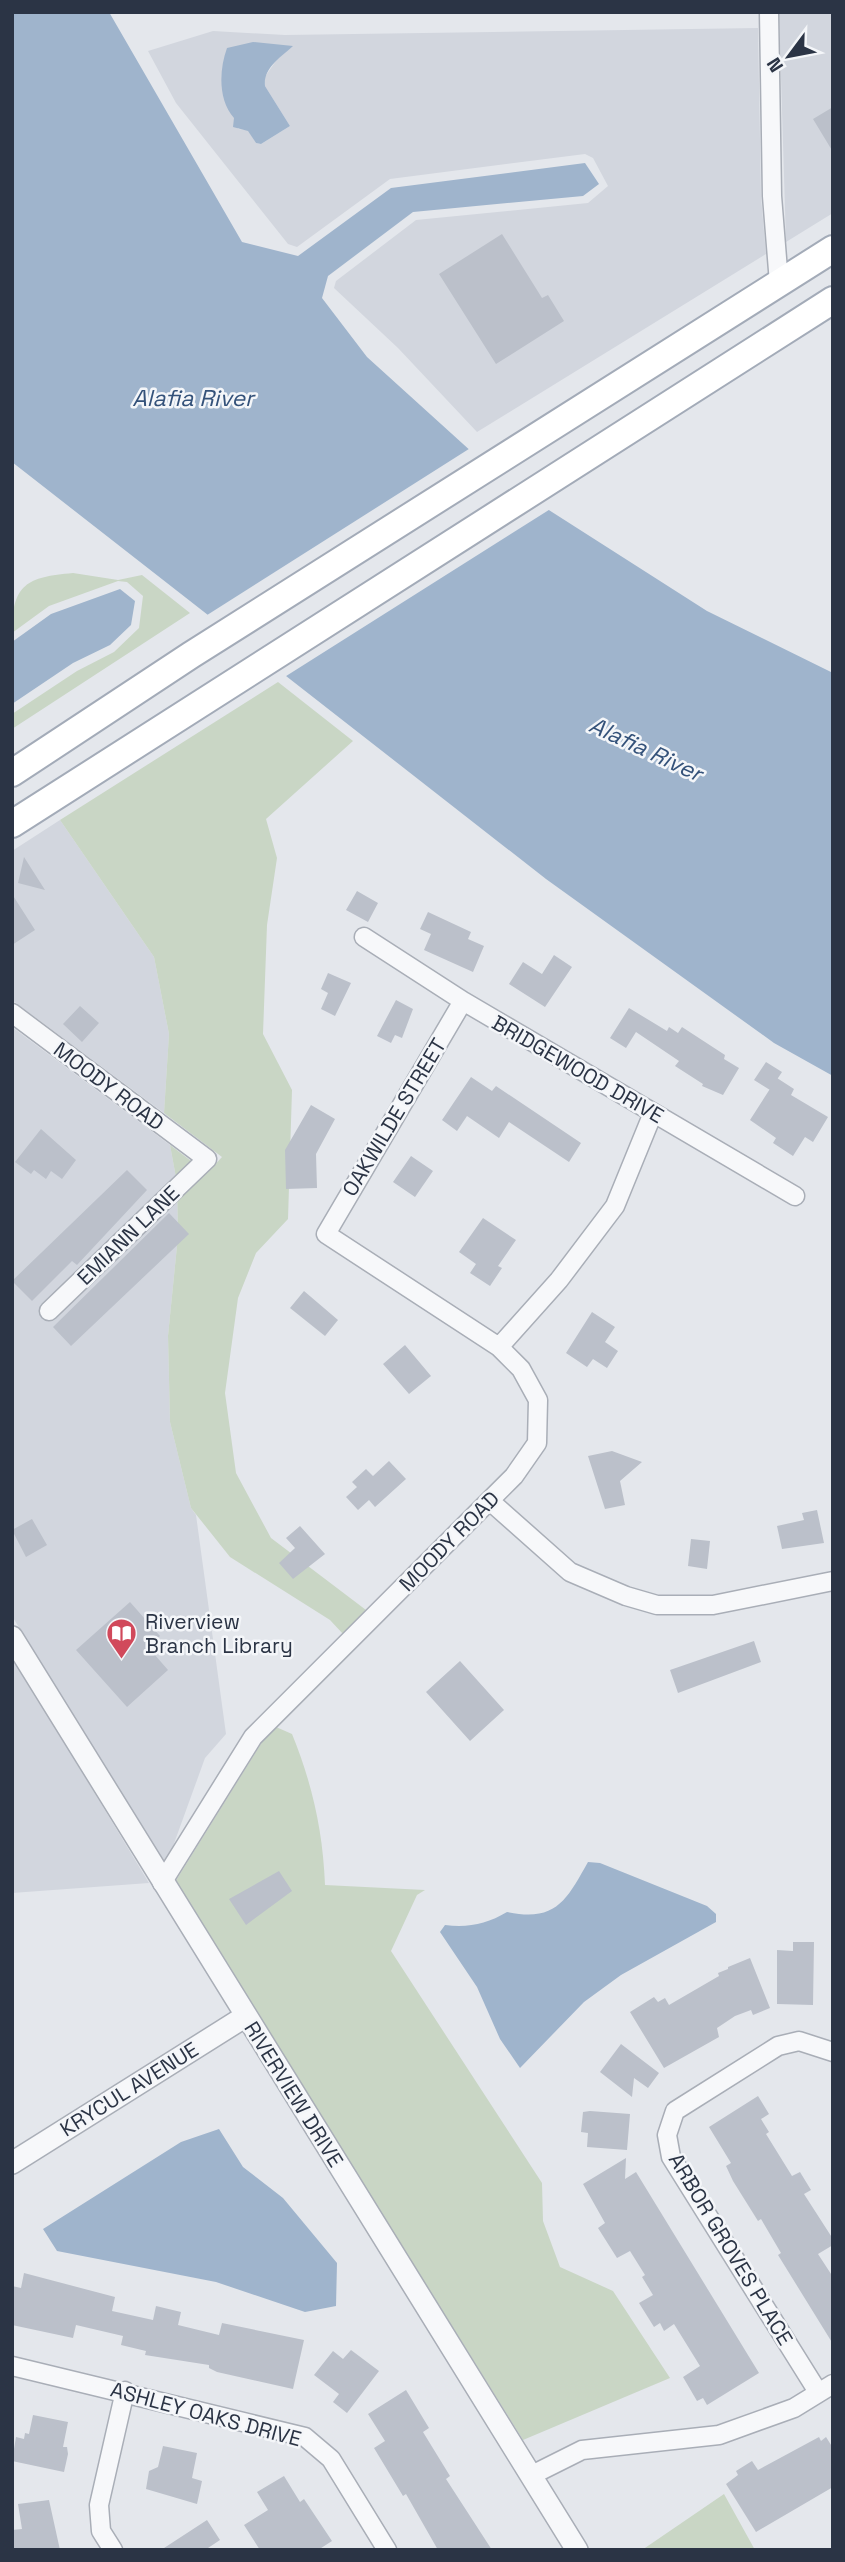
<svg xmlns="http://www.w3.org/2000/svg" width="845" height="2562" viewBox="0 0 845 2562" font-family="'Space Grotesk',sans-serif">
<rect width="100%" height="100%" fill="#e4e7ec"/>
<!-- built -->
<path fill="#d2d6de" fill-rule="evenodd" d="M779,12H833V213L786,242Z
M758,28L761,197L766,254L477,432L398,348L334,288L336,281L416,220L588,203L608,186L593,158L585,154L390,179L297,247L288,244L176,103L148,51L213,31L285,35ZM253,42L278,58L264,78L265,86L290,126L261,144L256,143L248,130L238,129L234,118Z
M60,820L154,957L169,1034L164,1113L12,1000V851Z
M12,1027L170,1145L177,1183L178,1236L168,1336L170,1422L191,1508L196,1515L226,1734L205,1758L172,1849L163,1863L12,1616Z
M12,1658L28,1683L149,1883L12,1893Z"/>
<!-- green -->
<path fill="#c9d6c5" d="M73,573L118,580L142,575L190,613L12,729V714L77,671L114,652L139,628L143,596L127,582L118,581L49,606L12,633C12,584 27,577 73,573Z
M278,682L353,741L266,819L277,858L267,925L263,1034L292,1090L288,1219L256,1253L238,1298L225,1393L236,1473L271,1538L366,1610L343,1634L330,1620L230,1557L191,1508L170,1422L168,1336L178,1236L177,1183L170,1145L207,1173L222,1157L164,1113L169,1034L154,957L60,820Z
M276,1727L292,1734C312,1783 323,1831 325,1885L425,1890L417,1895L391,1951L542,2183L543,2221L560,2267L613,2291L670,2378L523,2440L175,1882L262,1742Z
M724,2494L755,2550H642Z"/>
<!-- water -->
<path fill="#9fb4cc" d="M12,12H109L242,242L298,256L391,188L585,163L599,184L583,196L413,212L328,276L322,298L367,357L505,482L707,611L833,673V1076L774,1043L546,879L12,462Z
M253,42L293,46C281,57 263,68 265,86L290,126L261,144L256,143L248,131L233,127L234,118C218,100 219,70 227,48Z
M120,589L135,601L131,625L110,645L73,663L12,704V642L51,614Z
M588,1862L600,1863L707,1906L716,1914V1922L621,1975L584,2002L520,2068L500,2039L477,1987L440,1932L445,1925C468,1928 487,1924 507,1912C556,1922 566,1901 588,1862Z
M219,2129L243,2167L283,2198L337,2263L336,2306L305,2312L216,2282L57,2251L43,2229L181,2142Z"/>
<!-- pier -->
<path fill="#e4e7ec" d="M472,447L507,479L552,508L283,678L204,617Z"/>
<!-- building -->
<path fill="#bbc0ca" d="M833,107V152L813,119Z
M502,234L542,298L548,295L564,321L496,364L439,274Z
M24,857L45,890L18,883Z
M357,891L378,903L368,922L346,910Z
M12,894L35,930L12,945Z
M428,912L471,932L468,939L484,946L473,972L424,950L431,934L420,929Z
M554,955L572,967L545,1007L509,984L523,962L542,974Z
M328,973L351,983L335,1016L321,1009L328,993L321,989Z
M396,1000L413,1009L402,1038L395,1035L391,1043L377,1036Z
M80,1006L99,1023L82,1042L63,1024Z
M629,1008L667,1031L669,1027L678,1033L682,1027L725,1055L724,1059L739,1068L723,1095L702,1086L703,1084L675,1066L679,1061L636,1032L626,1048L610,1038Z
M766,1062L782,1072L770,1090L754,1080Z
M471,1077L492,1091L496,1086L581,1143L569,1162L509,1122L499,1138L467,1116L457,1131L442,1120Z
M777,1078L794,1089L791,1095L828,1117L813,1142L805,1137L793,1156L773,1143L776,1138L750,1120Z
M311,1105L335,1119L316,1154L317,1188L286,1189L285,1150Z
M41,1129L76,1160L62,1179L51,1171L46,1179L34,1170L31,1174L15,1162Z
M411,1156L433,1171L415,1197L393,1182Z
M127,1170L147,1190L77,1265L72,1261L32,1301L12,1281Z
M169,1213L189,1234L71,1346L53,1327Z
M483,1218L516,1240L498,1266L502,1268L490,1286L470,1273L476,1264L459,1252Z
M304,1291L338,1320L325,1336L290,1308Z
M592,1312L615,1327L605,1342L618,1351L607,1368L593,1359L587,1367L566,1353Z
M405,1345L431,1376L409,1394L383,1364Z
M612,1451L642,1462L620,1481L625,1505L605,1509L588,1456Z
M389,1461L406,1479L375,1507L369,1500L358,1510L346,1497L357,1487L352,1482L366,1469L373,1476Z
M817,1510L824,1543L782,1549L777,1526L804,1520L802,1513Z
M32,1519L47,1545L26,1557L12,1530Z
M300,1526L325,1554L293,1579L279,1563L295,1548L286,1538Z
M691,1539L710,1541L707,1569L688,1566Z
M130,1602L160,1636L148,1647L168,1670L127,1707L76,1650Z
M754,1641L761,1662L678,1693L670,1670Z
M460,1661L504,1710L470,1741L426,1692Z
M279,1871L292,1891L246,1925L229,1899Z
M793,1942H814L813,2005L777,2004V1950L793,1951Z
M750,1958L770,2008L753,2015L751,2010L735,2016L717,2028L719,2037L664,2068L630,2012L654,1997L658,2002L665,1998L669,2005L719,1976L718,1973L728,1969V1967Z
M621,2044L659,2073L648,2088L634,2078L632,2097L600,2072Z
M758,2096L769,2114L761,2119L769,2132L766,2134L792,2176L800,2172L811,2190L804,2194L833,2239V2245L818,2254L833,2277V2344L778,2255L781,2253L761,2219L758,2221L733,2181L726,2166L731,2163L709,2127Z
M590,2111L630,2114L627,2150L587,2147L588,2133L581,2132L583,2112Z
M626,2158L625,2179L636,2172L759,2373L707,2405L703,2398L697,2401L683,2377L700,2366L674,2324L664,2331L660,2323L654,2327L639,2303L653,2295L642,2277L645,2275L630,2251L617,2258L598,2228L605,2223L583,2184Z
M24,2273L115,2297L112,2311L153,2320L156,2306L181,2312L178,2325L219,2335L222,2323L304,2340L293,2389L217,2372L209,2368V2365L145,2355L146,2351L121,2345L123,2336L76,2325L73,2338L12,2325V2286L21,2288Z
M351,2350L379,2371L347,2413L333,2402L339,2394L314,2375L333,2351L343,2359Z
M406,2390L429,2428L423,2432L450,2476L446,2479L492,2550H438L406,2494L403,2496L374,2448L385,2441L368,2414Z
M33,2415L68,2422L63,2447H67L68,2454L64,2472L12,2461L16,2437L24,2439L25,2433L29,2434Z
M819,2437L821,2441L826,2437L833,2448V2487L756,2532L726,2484L738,2475L736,2471L752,2461L758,2470Z
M163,2446L197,2453L192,2478L202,2481L197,2504L146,2489L149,2471L158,2467Z
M284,2476L300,2502L304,2499L332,2541L318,2550H260L244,2525L268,2510L257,2492Z
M49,2500L60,2550H12V2530L22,2529L18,2504Z
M207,2520L220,2540L205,2550H161Z"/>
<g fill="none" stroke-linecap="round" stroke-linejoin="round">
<defs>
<path id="minor" d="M769,12L772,196L779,283
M364,937L463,1001L795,1196
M12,1013L207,1159L49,1311
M499,1347L559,1280L615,1206L653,1113
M490,1501L570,1572L626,1596L657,1605H713L833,1581
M162,1883L253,1737L514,1476L537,1443L538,1400L521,1369L499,1347L326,1234L463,1001
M12,2366L305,2437L331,2459L387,2550
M818,2392L671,2157L667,2135L675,2111L778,2046L799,2041L833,2052
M532,2475L582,2450L719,2435L794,2408L833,2384
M113,2550L101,2531L99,2505L125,2391"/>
<path id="tertiary" d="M12,1637L577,2550
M12,2163L246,2016"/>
<path id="primary" d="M12,773L191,655L833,249
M12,824L833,300"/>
</defs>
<!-- minor casing -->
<use href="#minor" stroke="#a9aeb7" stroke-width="21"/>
<!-- tertiary casing -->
<use href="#tertiary" stroke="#a9aeb7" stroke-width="24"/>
<!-- primary casing -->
<use href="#primary" stroke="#a3abb8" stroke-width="30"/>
<!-- minor -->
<use href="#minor" stroke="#f7f8fa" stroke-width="18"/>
<!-- tertiary -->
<use href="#tertiary" stroke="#f7f8fa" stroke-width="21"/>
<!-- primary -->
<use href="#primary" stroke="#fff" stroke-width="26"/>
</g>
<!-- icons -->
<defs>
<symbol id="library-pin" viewBox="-11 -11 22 30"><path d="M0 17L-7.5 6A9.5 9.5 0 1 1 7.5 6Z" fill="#d1495b" stroke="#f4f6f9"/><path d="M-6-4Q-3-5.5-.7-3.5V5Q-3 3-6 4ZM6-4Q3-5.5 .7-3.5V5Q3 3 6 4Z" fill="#fff"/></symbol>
</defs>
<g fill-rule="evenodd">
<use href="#library-pin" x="104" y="1616" width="35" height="47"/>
</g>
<g text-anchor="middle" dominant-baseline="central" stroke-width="5" stroke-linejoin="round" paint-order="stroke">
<!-- street labels -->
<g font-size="21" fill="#2b3445" stroke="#f4f6f9">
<text transform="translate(578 1069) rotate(30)">BRIDGEWOOD DRIVE</text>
<text transform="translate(109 1086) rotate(37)">MOODY ROAD</text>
<text transform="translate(394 1117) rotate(-59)">OAKWILDE STREET</text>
<text transform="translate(128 1235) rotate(-44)">EMIANN LANE</text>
<text transform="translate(449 1541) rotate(-45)">MOODY ROAD</text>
<text transform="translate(129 2089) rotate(-32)">KRYCUL AVENUE</text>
<text transform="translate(294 2094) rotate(58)">RIVERVIEW DRIVE</text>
<text transform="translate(731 2249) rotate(59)">ARBOR GROVES PLACE</text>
<text transform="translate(206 2414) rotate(15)">ASHLEY OAKS DRIVE</text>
</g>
<!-- poi labels -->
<g font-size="21" fill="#2b3445" stroke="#f4f6f9" text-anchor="start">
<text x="145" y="1621">Riverview<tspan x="145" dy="24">Branch Library</tspan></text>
</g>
<!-- water labels -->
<g font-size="23" font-style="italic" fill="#34527a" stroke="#f4f6f9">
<text x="193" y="398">Alafia River</text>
<text transform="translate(646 749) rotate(25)">Alafia River</text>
</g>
</g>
<!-- border -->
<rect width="845" height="2562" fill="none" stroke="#2b3445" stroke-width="28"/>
<!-- north arrow -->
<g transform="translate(789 56) rotate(238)" stroke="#f4f6f9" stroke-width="5" paint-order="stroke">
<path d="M0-5L12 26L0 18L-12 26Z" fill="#2b3445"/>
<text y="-10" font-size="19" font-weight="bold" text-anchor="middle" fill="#2b3445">N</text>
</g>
</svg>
